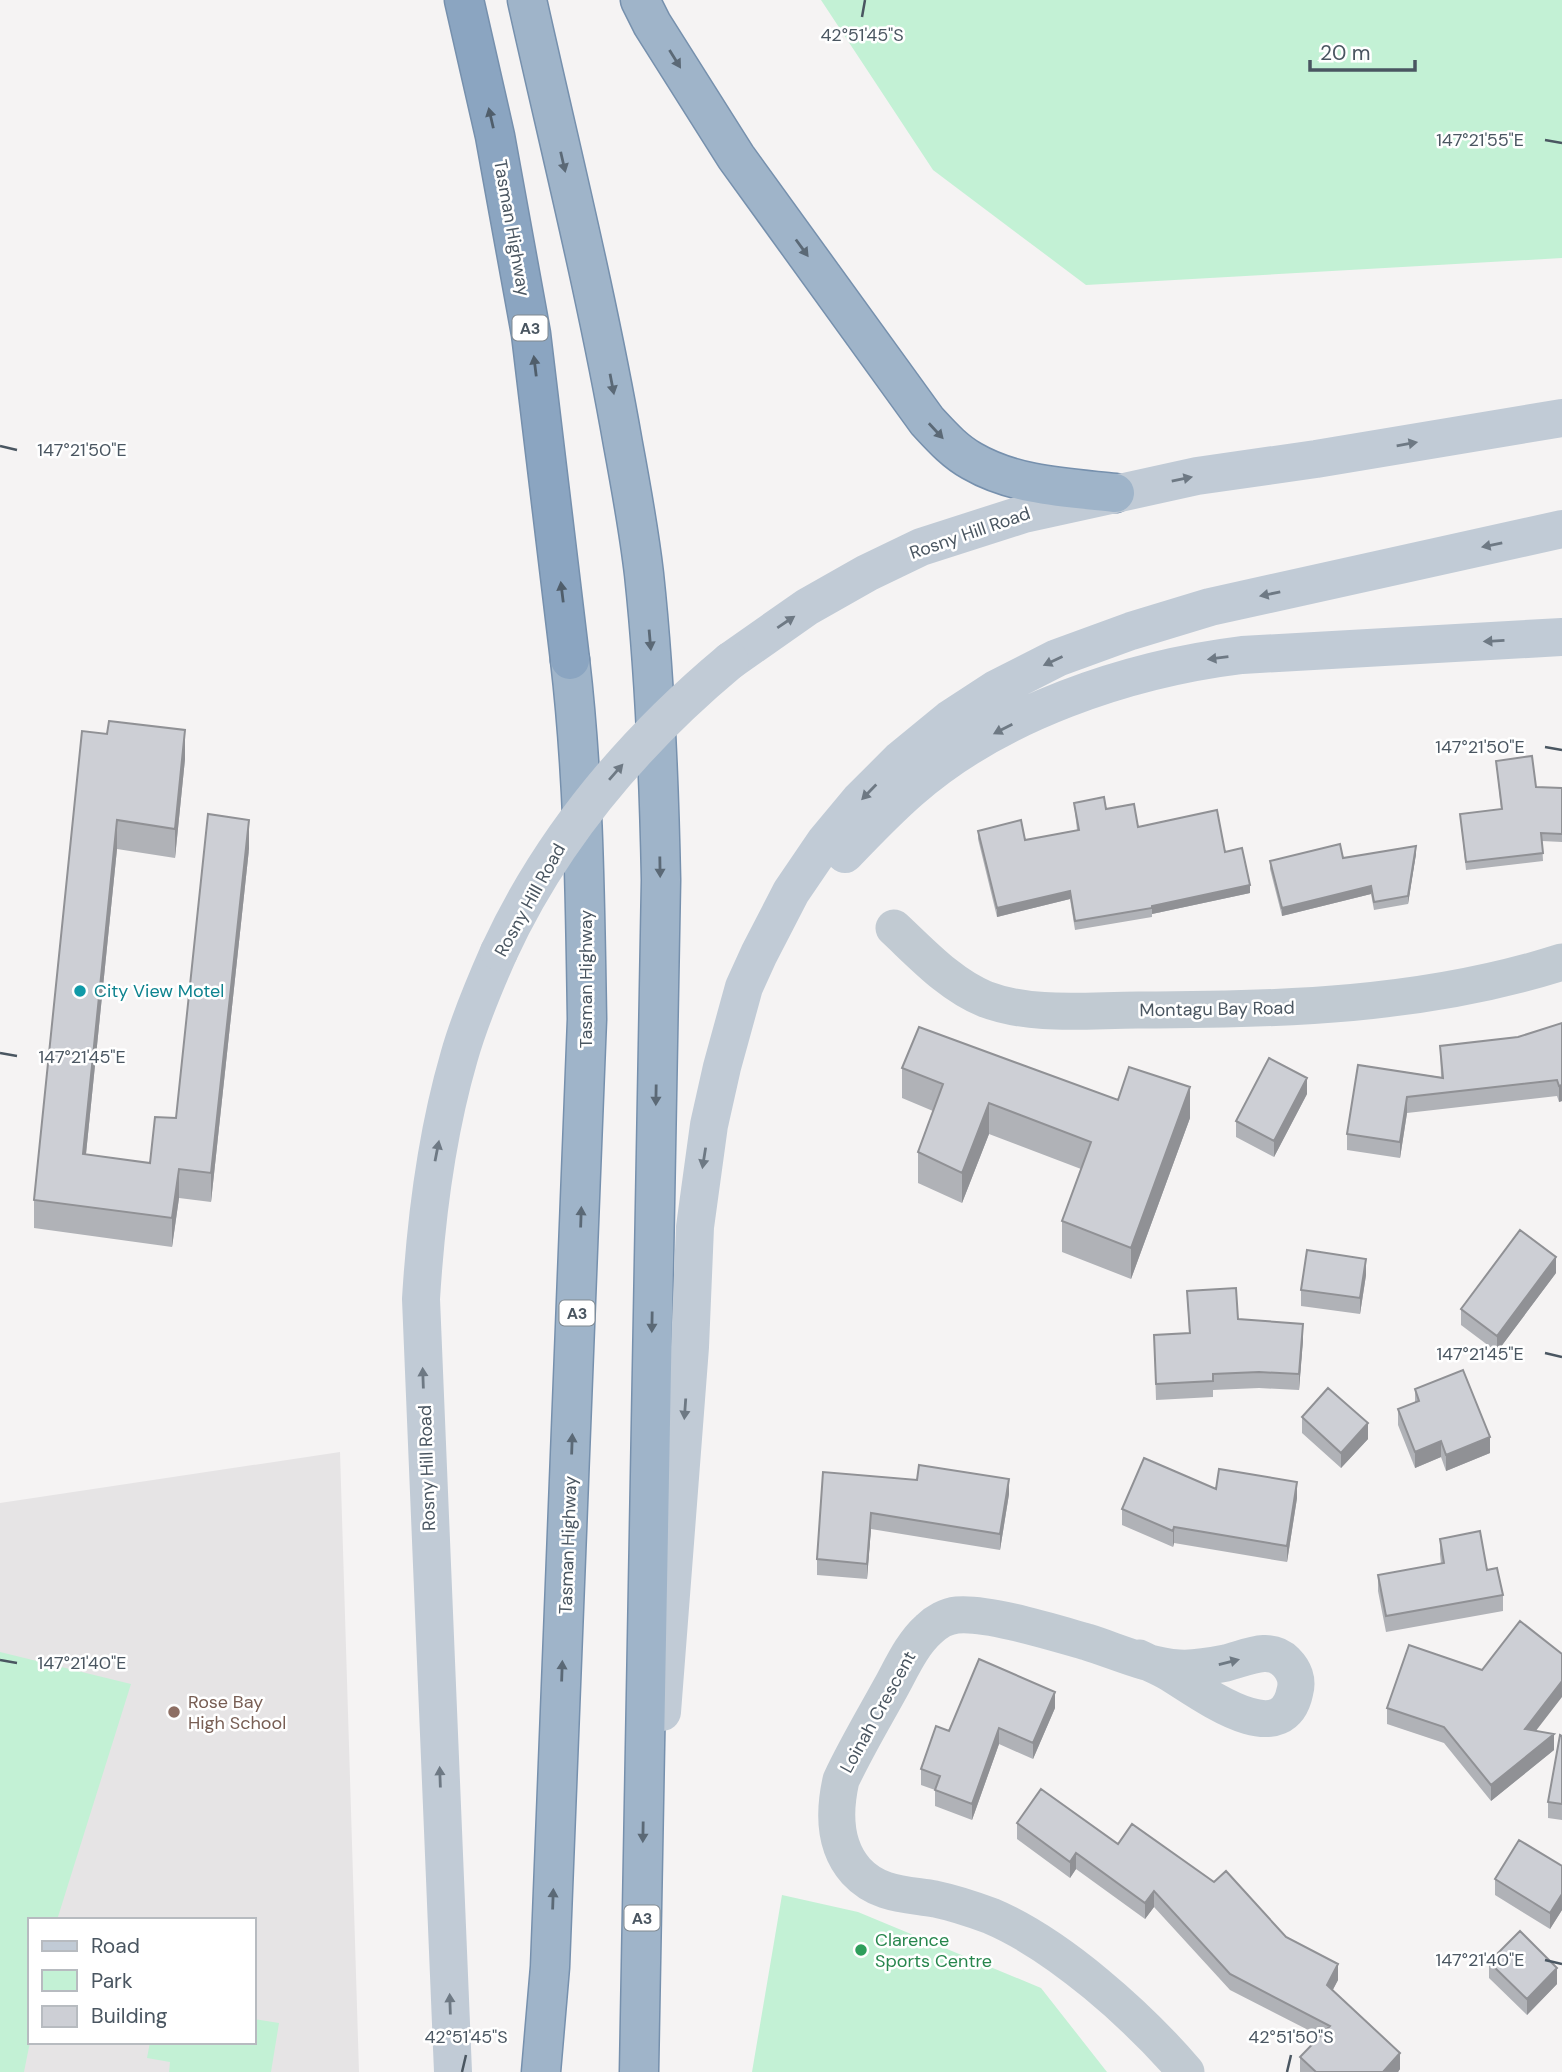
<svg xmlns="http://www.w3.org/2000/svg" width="1562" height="2072" viewBox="0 0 1562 2072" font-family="'DM Sans',sans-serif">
<rect width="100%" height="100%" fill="#f5f3f3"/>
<!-- education -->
<path fill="#e6e4e5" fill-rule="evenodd" d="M340,1452L359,2072H0V1503ZM30,1920H254V2042H30Z"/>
<!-- green -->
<path fill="#c3f1d5" d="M821,0H1562V258L1086,285L933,170Z
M0,1652L131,1684L57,1920H30V2042L24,2072H0Z
M782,1895L858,1912L1041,1988L1107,2072H752Z
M254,2019L279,2023L271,2072H169L170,2062L147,2058L150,2042H254Z"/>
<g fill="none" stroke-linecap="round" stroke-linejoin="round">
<defs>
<path id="trunk" d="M527,0C560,148 597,295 623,444C631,487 639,531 644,574C655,676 659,778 661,880L639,2072
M640,0L652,24L736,157L927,421C941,436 954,451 972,461C1015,486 1068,488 1115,493
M541,2072L550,1967L587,1019C585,899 584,779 570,660"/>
<path id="motorway" d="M464,0L495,136L531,334L570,660"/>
</defs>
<!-- trunk casing -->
<use href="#trunk" stroke="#7690ad" stroke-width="41"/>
<!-- motorway casing -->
<use href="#motorway" stroke="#7690ad" stroke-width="41"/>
<!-- minor -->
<path stroke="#c1cad2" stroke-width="37" d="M894,928C922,954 949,984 985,999C1032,1017 1088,1010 1138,1010C1281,1010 1424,1006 1562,962
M1139,1658C1149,1663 1159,1667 1168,1672C1196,1688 1282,1756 1295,1691C1298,1680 1294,1670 1286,1662C1270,1645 1246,1658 1226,1663C1211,1666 1195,1669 1179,1668C1148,1666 1116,1651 1087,1642C1055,1633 988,1612 957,1615C947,1616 936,1622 929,1629C912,1644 902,1667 891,1687C874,1718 856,1748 841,1780C834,1811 833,1845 856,1871C878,1895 905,1894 935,1899C954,1903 972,1909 991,1916C1059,1945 1138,2016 1186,2072"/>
<!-- secondary -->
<path stroke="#c1cbd6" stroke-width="38" d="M730,661L807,607L867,573L921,547L1024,514L1197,476L1316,459L1562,418
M845,854C866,832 887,810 910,790C997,713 1128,669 1242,655L1562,637
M662,1712L690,1347L695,1227L709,1125L722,1067L744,987L759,954L791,892L825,842L860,800L900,760L950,719L996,689L1057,658L1131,631L1210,607L1562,529
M453,2072L421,1299C426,1217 436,1136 459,1057C469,1021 484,986 499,952"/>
<!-- trunk -->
<use href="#trunk" stroke="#9fb4c9" stroke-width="38"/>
<!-- motorway -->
<use href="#motorway" stroke="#8ba5c1" stroke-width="38"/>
<!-- secondary-bridge -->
<path stroke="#c1cbd6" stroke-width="38" d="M499,952C552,837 634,741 730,661"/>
</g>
<!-- wall -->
<path fill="#b0b2b7" d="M82,731L185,759L175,858L117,849L86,1154L150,1163L176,1118L249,849L211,1202L179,1198L172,1247L34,1228V1200Z
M1496,761L1536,787L1562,788V842L1542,841L1543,861L1466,870L1460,814L1501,809Z
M1074,803L1106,809L1138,827L1225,852L1250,893L1152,914V917L1075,930L1070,899L997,917L978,839V831L1025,840L1077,830Z
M1416,854L1408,904L1374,910L1371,894L1282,916L1270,869V861Z
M1562,1023V1101L1559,1102L1557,1096L1407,1113L1400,1158L1347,1150V1134L1358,1065L1441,1077L1440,1046L1518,1037Z
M902,1068L1118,1100L1190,1118L1131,1279L1062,1252V1221L1081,1169L989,1134L962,1203L918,1183V1152L933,1111L902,1098Z
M1307,1094L1274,1157L1236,1137V1121Z
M1556,1273L1497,1352L1461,1325V1309Z
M1366,1275L1360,1314L1301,1306V1290Z
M1187,1291L1238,1319L1303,1340L1299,1390L1259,1388L1213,1390V1397L1156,1400L1154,1335L1189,1333Z
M1415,1389L1490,1453L1446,1471L1441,1457L1415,1468L1398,1425V1409L1415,1403Z
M1302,1417L1368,1439L1341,1468L1302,1433Z
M823,1472L1009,1494L1000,1550L871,1529L867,1579L817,1575V1559Z
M1216,1489L1297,1498L1287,1562L1174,1543L1173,1547L1122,1525V1509Z
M1440,1539L1487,1570L1503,1595V1611L1386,1632L1378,1591V1575L1441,1564L1440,1554Z
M1055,1708L1033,1759L999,1744L972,1820L935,1806V1790L921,1785V1769L949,1731Z
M1387,1708L1536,1731L1554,1750L1491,1801L1444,1743L1387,1724Z
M1562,1736V1820L1548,1818V1802Z
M1017,1823L1118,1844L1286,1937L1338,1980L1332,1991L1400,2069L1398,2072H1300V2057L1320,2036L1230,1990L1154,1907L1145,1919L1076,1869L1070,1878L1017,1839Z
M1562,1866V1910L1550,1929L1495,1895V1879Z
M1489,1962L1557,1984L1527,2015L1489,1978Z"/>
<!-- shaded-wall -->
<path fill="#909195" d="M185,730V759L175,858V829Z
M117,820V849L83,1183V1154Z
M249,820V849L211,1202V1173Z
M1416,846V854L1408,904V896Z
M1250,885V893L1152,914V906Z
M1371,886V894L1282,916V908Z
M1070,891V899L997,917V908Z
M1307,1078V1094L1274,1157V1141Z
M1562,1085V1101L1559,1102V1086Z
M1190,1087V1118L1131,1279V1248Z
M1407,1097V1113L1400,1158V1142Z
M989,1103V1134L962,1203V1173Z
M179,1169V1198L172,1247V1218Z
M1556,1257V1273L1497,1352V1336Z
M1366,1259V1275L1360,1314V1298Z
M1303,1324V1340L1299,1390V1374Z
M1368,1423V1439L1341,1468V1453Z
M1490,1437V1453L1446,1471V1455Z
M1441,1441V1457L1415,1468V1452Z
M1009,1479V1494L1000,1550V1534Z
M1297,1482V1498L1287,1562V1546Z
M871,1513V1529L867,1579V1564Z
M1174,1527V1543L1173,1547V1531Z
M1562,1681V1697L1525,1745V1729Z
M1055,1692V1708L1033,1759V1743Z
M999,1728V1744L972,1820V1804Z
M1554,1734V1750L1491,1801V1785Z
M1076,1853V1869L1070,1878V1862Z
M1154,1891V1907L1145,1919V1903Z
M1562,1894V1910L1550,1929V1913Z
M1338,1964V1980L1327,2001V1985Z
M1557,1968V1984L1527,2015V1999Z
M1400,2053V2069L1398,2072H1383Z"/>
<!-- building -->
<path fill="#cdcfd5" stroke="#909195" stroke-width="2" d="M109,721L185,730L175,829L117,820L83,1154L150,1163L155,1117L176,1118L208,814L249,820L211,1173L179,1169L172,1218L34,1200L82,731L107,734Z
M1532,756L1536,787L1562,788V834L1541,833L1543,853L1466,862L1460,814L1502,809L1496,761Z
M1104,797L1106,809L1134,804L1138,827L1217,810L1225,852L1242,848L1250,885L1152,906V908L1075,921L1070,891L997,908L978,831L1021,820L1025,840L1079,830L1074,803Z
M1340,844L1343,858L1416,846L1408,896L1374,902L1371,886L1282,908L1270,861Z
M1562,1023V1085L1559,1086L1557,1080L1407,1097L1400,1142L1347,1134L1358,1065L1443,1078L1440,1046L1518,1037Z
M919,1027L1118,1100L1129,1067L1190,1087L1131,1248L1062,1221L1091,1142L989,1103L962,1173L918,1152L943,1084L902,1068Z
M1269,1058L1307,1078L1274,1141L1236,1121Z
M1520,1230L1556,1257L1497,1336L1461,1309Z
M1307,1250L1366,1259L1360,1298L1301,1290Z
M1236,1288L1238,1319L1303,1324L1299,1374L1259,1372L1213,1374V1381L1156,1384L1154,1335L1190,1333L1187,1291Z
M1463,1370L1490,1437L1446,1455L1441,1441L1415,1452L1398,1409L1419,1401L1415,1389Z
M1328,1388L1368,1423L1341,1453L1302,1417Z
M1144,1458L1216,1489L1219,1469L1297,1482L1287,1546L1174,1527L1173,1531L1122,1509Z
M919,1465L1009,1479L1000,1534L871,1513L867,1564L817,1559L823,1472L917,1480Z
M1480,1531L1487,1570L1497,1568L1503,1595L1386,1616L1378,1575L1444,1563L1440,1539Z
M1520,1621L1562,1654V1681L1525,1729L1554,1734L1491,1785L1444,1727L1387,1708L1409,1645L1482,1670Z
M979,1659L1055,1692L1033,1743L999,1728L972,1804L935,1790L940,1776L921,1769L936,1726L949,1731Z
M1560,1735L1562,1736V1804L1548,1802Z
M1041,1789L1118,1844L1132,1824L1214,1882L1226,1871L1286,1937L1338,1964L1327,1985L1400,2053L1383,2072H1316L1300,2057L1330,2026L1230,1974L1154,1891L1145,1903L1076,1853L1070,1862L1017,1823Z
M1519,1840L1562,1866V1894L1550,1913L1495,1879Z
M1520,1931L1557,1968L1527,1999L1489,1962Z"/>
<!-- one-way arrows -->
<defs><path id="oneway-solid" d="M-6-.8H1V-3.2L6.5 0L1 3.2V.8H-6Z" transform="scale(1.75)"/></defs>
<g fill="#5b6976">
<use href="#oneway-solid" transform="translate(675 59) rotate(58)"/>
<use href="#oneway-solid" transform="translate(563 162) rotate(77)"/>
<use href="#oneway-solid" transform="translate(802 248) rotate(54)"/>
<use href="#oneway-solid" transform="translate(612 384) rotate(79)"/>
<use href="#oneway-solid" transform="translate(936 431) rotate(47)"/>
<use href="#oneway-solid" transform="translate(650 640) rotate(85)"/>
<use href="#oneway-solid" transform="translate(660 867) rotate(89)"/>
<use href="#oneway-solid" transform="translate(656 1095) rotate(91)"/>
<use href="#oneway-solid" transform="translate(581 1217) rotate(-88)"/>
<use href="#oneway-solid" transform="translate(652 1322) rotate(91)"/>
<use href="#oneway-solid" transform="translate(572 1444) rotate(-88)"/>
<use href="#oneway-solid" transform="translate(562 1671) rotate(-88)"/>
<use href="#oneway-solid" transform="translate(643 1832) rotate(91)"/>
<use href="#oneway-solid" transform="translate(553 1899) rotate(-88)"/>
</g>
<g fill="#505e6b">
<use href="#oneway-solid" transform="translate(491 118) rotate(-103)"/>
<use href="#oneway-solid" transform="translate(535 366) rotate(-97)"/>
<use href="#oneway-solid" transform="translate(562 592) rotate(-97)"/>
</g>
<g fill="#6e7984">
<use href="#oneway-solid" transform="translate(1407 444) rotate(-10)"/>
<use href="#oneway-solid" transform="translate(1182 479) rotate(-12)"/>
<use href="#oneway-solid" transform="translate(1492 545) rotate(168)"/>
<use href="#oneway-solid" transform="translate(1270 594) rotate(168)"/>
<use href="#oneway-solid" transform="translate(786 622) rotate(-34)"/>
<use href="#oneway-solid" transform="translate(1494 641) rotate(177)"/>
<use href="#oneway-solid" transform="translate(1218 658) rotate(173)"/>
<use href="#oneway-solid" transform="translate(1053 661) rotate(155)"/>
<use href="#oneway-solid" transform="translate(1003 729) rotate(153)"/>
<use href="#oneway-solid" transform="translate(616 772) rotate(-49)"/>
<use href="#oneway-solid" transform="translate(869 792) rotate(134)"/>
<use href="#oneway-solid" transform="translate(437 1151) rotate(-79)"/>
<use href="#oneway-solid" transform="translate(704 1158) rotate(99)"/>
<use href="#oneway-solid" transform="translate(423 1378) rotate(-92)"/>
<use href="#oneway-solid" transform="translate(685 1409) rotate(94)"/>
<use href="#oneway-solid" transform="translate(440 1777) rotate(-92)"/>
<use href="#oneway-solid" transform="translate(450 2004) rotate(-92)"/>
</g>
<use fill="#6e7983" href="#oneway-solid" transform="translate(1229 1662) rotate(-14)"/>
<!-- ticks -->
<path fill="none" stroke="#4a5661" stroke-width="2.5" d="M862,17L865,0M1545,140L1562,143M0,446L17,450M1545,747L1562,750M0,1053L17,1056M1545,1353L1562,1357M0,1660L17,1663M1545,1960L1562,1964M462,2072L466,2055M1287,2072L1291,2055"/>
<!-- markers -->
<circle fill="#0f9aa8" stroke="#fff" stroke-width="2.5" cx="80" cy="991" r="7"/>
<circle fill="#8d6e63" stroke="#fff" stroke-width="2.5" cx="174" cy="1712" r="7"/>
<circle fill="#2e9e5b" stroke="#fff" stroke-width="2.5" cx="861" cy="1950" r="7"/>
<g text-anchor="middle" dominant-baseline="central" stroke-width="5" stroke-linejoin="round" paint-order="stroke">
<!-- shield labels -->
<g fill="#fff" stroke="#808990" stroke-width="2">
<rect x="512.5" y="315.5" width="35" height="25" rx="5"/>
<rect x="559.5" y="1300.5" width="35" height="25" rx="5"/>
<rect x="624.5" y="1905.5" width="35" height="25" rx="5"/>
</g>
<g font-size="16" font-weight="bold" fill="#4a5661">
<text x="530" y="328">A3</text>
<text x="577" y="1313">A3</text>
<text x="642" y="1918">A3</text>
</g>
<!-- street labels -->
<g font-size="18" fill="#4a5661" stroke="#fff">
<text transform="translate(512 228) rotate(80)">Tasman Highway</text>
<text transform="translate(970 533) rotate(-19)">Rosny Hill Road</text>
<text transform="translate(530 900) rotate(-61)">Rosny Hill Road</text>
<text transform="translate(586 979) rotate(-90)">Tasman Highway</text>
<text transform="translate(1217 1009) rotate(-1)">Montagu Bay Road</text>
<text transform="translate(427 1468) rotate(-92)">Rosny Hill Road</text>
<text transform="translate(568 1545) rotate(-88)">Tasman Highway</text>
<text transform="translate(878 1712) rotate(-61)">Loinah Crescent</text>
</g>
<!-- culture labels -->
<g font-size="18" fill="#0d838f" stroke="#fff" text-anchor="start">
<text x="94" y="991">City View Motel</text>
</g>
<!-- education labels -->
<g font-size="18" fill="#785e54" stroke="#fff" text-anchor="start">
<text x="188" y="1702">Rose Bay<tspan x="188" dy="21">High School</tspan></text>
</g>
<!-- leisure labels -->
<g font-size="18" fill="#27864d" stroke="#fff" text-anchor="start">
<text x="875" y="1940">Clarence<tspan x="875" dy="21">Sports Centre</tspan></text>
</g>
</g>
<g font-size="18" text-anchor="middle" fill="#4a5661" stroke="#fff" stroke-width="5" stroke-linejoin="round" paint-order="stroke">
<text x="862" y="41">42°51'45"S</text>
<text x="1480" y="146">147°21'55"E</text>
<text x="82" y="456">147°21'50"E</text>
<text x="1480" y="753">147°21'50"E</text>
<text x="82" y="1063">147°21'45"E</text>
<text x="1480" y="1360">147°21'45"E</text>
<text x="82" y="1669">147°21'40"E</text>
<text x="1480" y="1966">147°21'40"E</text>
<text x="466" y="2043">42°51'45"S</text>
<text x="1291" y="2043">42°51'50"S</text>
</g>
<!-- legend -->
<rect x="28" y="1918" width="228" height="126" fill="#ffffff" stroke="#b7bbc0" stroke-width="2"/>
<rect x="42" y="1941" width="35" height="10" fill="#c1cbd6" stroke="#b7bbc0" stroke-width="2"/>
<text x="91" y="1953" font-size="21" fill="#4a5661">Road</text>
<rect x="42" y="1970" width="35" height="21" fill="#c3f1d5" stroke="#b7bbc0" stroke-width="2"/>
<text x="91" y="1988" font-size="21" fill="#4a5661">Park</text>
<rect x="42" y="2006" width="35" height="21" fill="#cdcfd5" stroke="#b7bbc0" stroke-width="2"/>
<text x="91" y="2023" font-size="21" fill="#4a5661">Building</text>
<!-- scale -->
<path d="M1310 60v10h105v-10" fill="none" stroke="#4a5661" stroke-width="3.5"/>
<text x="1320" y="60" font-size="21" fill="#4a5661" stroke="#ffffff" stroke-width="5" paint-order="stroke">20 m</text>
</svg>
